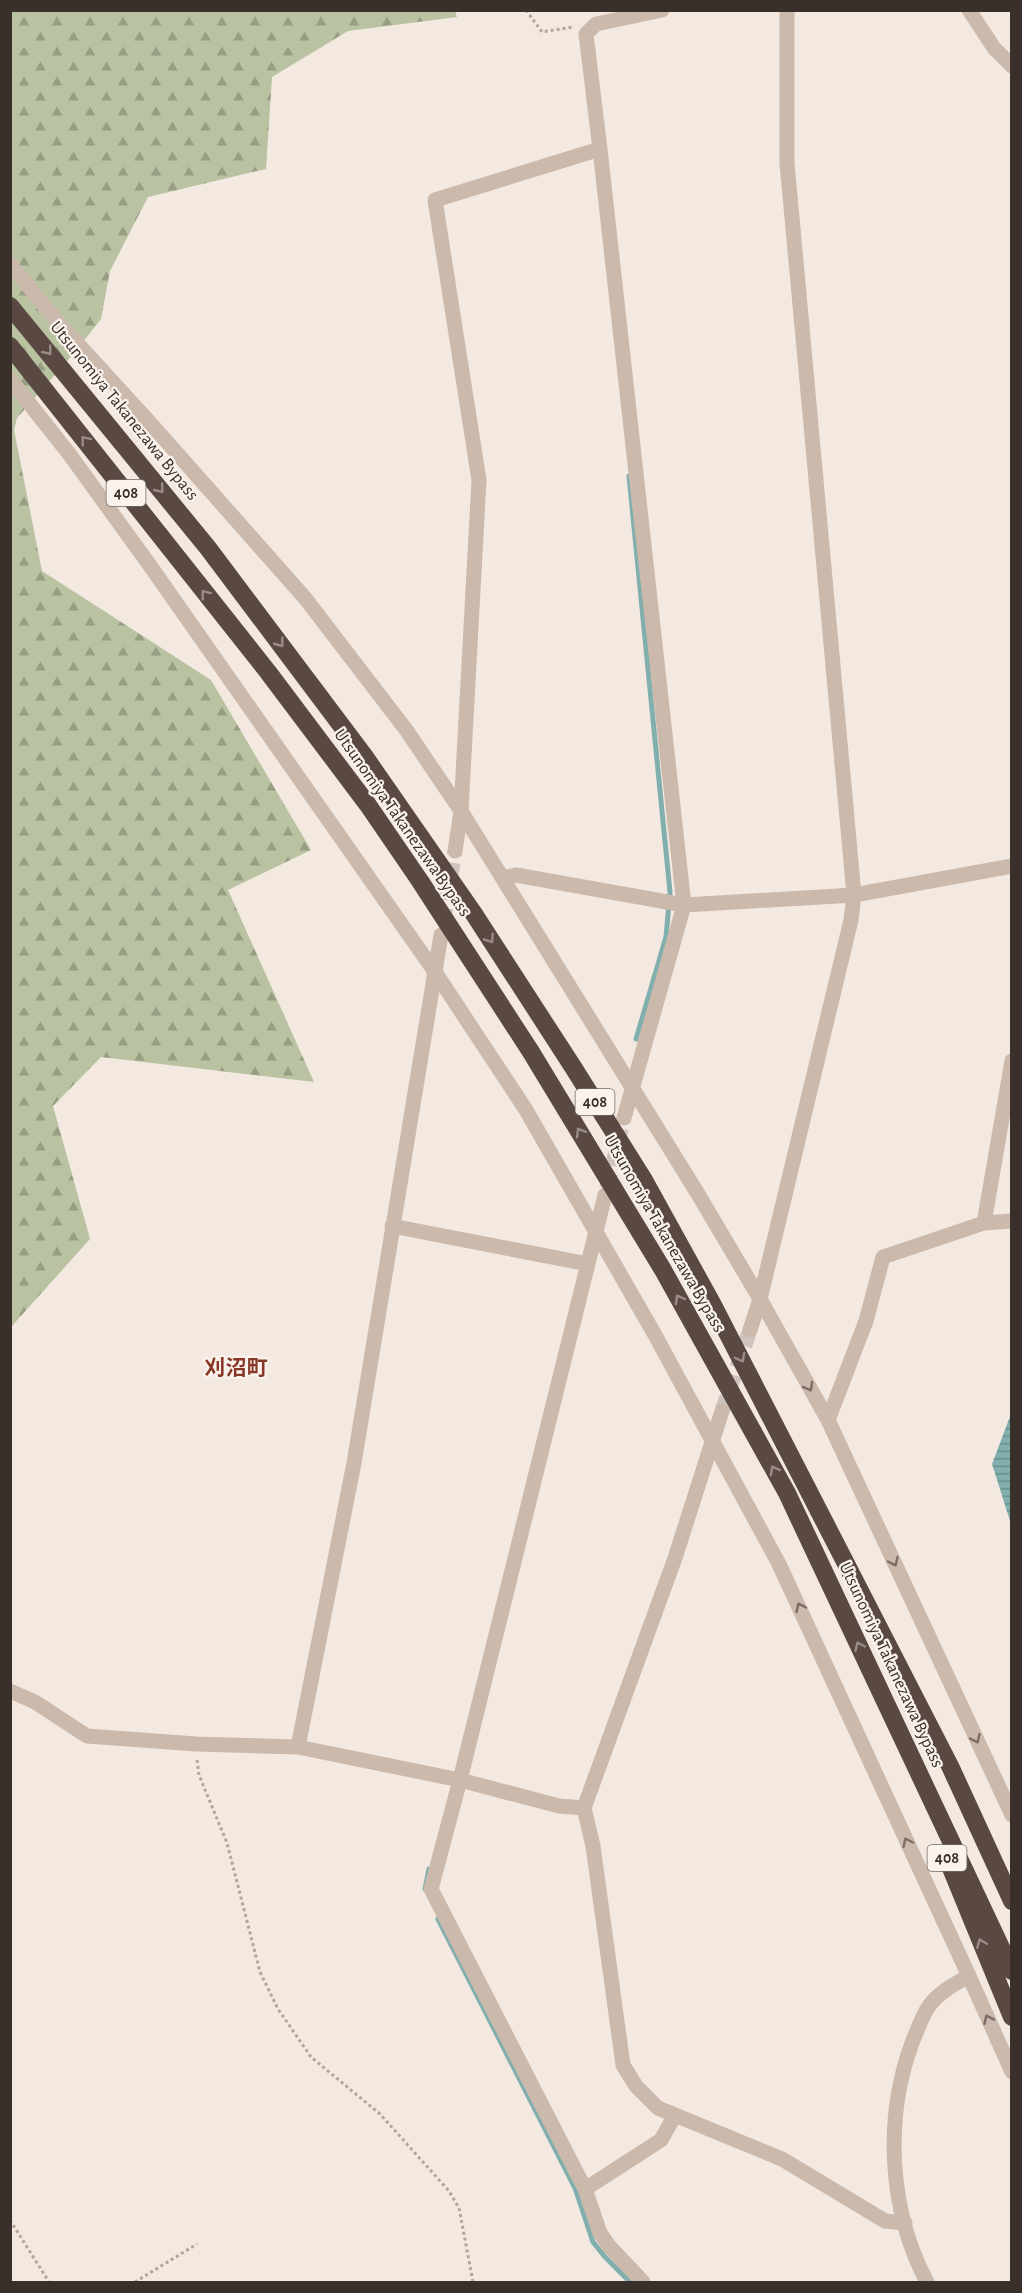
<svg xmlns="http://www.w3.org/2000/svg" width="1022" height="2293" viewBox="0 0 1022 2293" font-family="'Alegreya Sans','Noto Sans JP',sans-serif">
<defs>
<pattern id="forest-firs" width="22" height="20" patternUnits="userSpaceOnUse" patternTransform="scale(1.5)"><rect width="22" height="20" fill="#b9c2a1"/><path d="M5 1l3.5 6h-7zM16 11l3.5 6h-7z" fill="#979e83"/></pattern>
<pattern id="water-rules" width="6" height="5" patternUnits="userSpaceOnUse" patternTransform="scale(1.5)"><rect width="6" height="5" fill="#80afae"/><path d="M0 2.5h6" fill="none" stroke="#6a8f8e"/></pattern>
</defs>
<rect width="100%" height="100%" fill="#f3e9e1"/>
<!-- forest -->
<path fill="url(#forest-firs)" d="M11,11H455L457,17L348,31L272,77L266,169L148,197L110,271L101,319L75,352L17,418L14,430L42,571L211,680L311,850L228,890L314,1082L101,1057L53,1106L90,1239L11,1327Z"/>
<!-- water -->
<path fill="url(#water-rules)" d="M1011,1414H1012L1011,1524L992,1464Z"/>
<g fill="none" stroke-linecap="round" stroke-linejoin="round">
<!-- stream -->
<path stroke="#80afae" stroke-width="5" d="M629,476L670,892L666,937L636,1039
M425,1889L429,1869
M438,1919L575,2188L593,2242L605,2257L630,2282"/>
<!-- minor-tunnel -->
<path stroke="#cec4bd" stroke-width="15" stroke-dasharray="15 8" stroke-linecap="butt" d="M443,923L455,851
M607,1188L624,1118
M722,1411L750,1330"/>
<!-- path -->
<path stroke="#b7a397" stroke-width="3" stroke-dasharray="3 3" stroke-linecap="butt" d="M526,10L542,32L573,27
M197,1760L199,1775L227,1843L260,1972L278,2009L311,2057L380,2114L449,2191L459,2208L473,2282
M10,2220L49,2282
M135,2282L197,2244"/>
<!-- minor -->
<path stroke="#cbb9ac" stroke-width="15" d="M969,10L994,48L1012,66
M10,264L57,321L152,425L305,598L407,731L461,811L698,1194L760,1299L828,1420L1012,1815
M10,379L70,455L151,567L435,972L526,1110L655,1335L779,1564L969,1976L1012,2072
M455,851L461,811L479,480L435,200L600,149
M503,878L516,875L684,905L854,895L1012,866
M624,1118L684,905L600,149L586,34L596,24L662,10
M605,1195L460,1780L431,1889L585,2189L600,2233L609,2246L643,2282
M984,1223L1012,1221
M392,1226L588,1264
M750,1330L760,1299L851,920L854,895L787,163V10
M722,1411L675,1558L584,1808L593,1846L623,2065L636,2086L658,2108L782,2159L885,2221L905,2223
M828,1420L866,1321L883,1257L984,1223L1012,1061
M10,1691L35,1702L87,1736L196,1744L298,1747L460,1780L559,1806L584,1808
M298,1747L354,1463L441,935
M585,2189L661,2140L675,2115
M927,2282C889,2211 884,2119 912,2043C917,2031 922,2016 929,2006C939,1992 955,1984 969,1976"/>
<!-- highway -->
<path stroke="#5a4842" stroke-width="18" d="M10,306L208,548L365,757L474,914L573,1067L644,1180L713,1305L950,1766L1012,1901
M10,346L268,672L368,805L420,881L531,1052L663,1270L787,1493L1012,1971
M951,1868L1012,2017"/>
</g>
<!-- one-way arrows -->
<defs><path id="oneway-chevron" d="M-2-3.5L2.5 0L-2 3.5" fill="none" stroke-width="1.6" stroke-linecap="round" stroke-linejoin="round" transform="scale(1.5)"/></defs>
<g stroke="#9a8c86">
<use href="#oneway-chevron" transform="translate(48 351) rotate(51)"/>
<use href="#oneway-chevron" transform="translate(85 440) rotate(-128)"/>
<use href="#oneway-chevron" transform="translate(160 489) rotate(51)"/>
<use href="#oneway-chevron" transform="translate(205 594) rotate(-128)"/>
<use href="#oneway-chevron" transform="translate(280 643) rotate(53)"/>
<use href="#oneway-chevron" transform="translate(490 939) rotate(57)"/>
<use href="#oneway-chevron" transform="translate(580 1132) rotate(-121)"/>
<use href="#oneway-chevron" transform="translate(679 1299) rotate(-119)"/>
<use href="#oneway-chevron" transform="translate(741 1358) rotate(62)"/>
<use href="#oneway-chevron" transform="translate(774 1470) rotate(-119)"/>
<use href="#oneway-chevron" transform="translate(859 1646) rotate(-115)"/>
<use href="#oneway-chevron" transform="translate(981 1943) rotate(-112)"/>
</g>
<g stroke="#7b6d65">
<use href="#oneway-chevron" transform="translate(809 1387) rotate(61)"/>
<use href="#oneway-chevron" transform="translate(894 1562) rotate(65)"/>
<use href="#oneway-chevron" transform="translate(800 1607) rotate(-115)"/>
<use href="#oneway-chevron" transform="translate(976 1739) rotate(65)"/>
<use href="#oneway-chevron" transform="translate(907 1842) rotate(-115)"/>
<use href="#oneway-chevron" transform="translate(988 2019) rotate(-114)"/>
</g>
<g text-anchor="middle" dominant-baseline="central" stroke-width="4.5" stroke-linejoin="round" paint-order="stroke">
<!-- shield labels -->
<g fill="#faf3ed" stroke="#736a65" stroke-width="1.5">
<rect x="106.5" y="480" width="39" height="26" rx="4.5"/>
<rect x="575.5" y="1089" width="39" height="26" rx="4.5"/>
<rect x="927.5" y="1845" width="39" height="26" rx="4.5"/>
</g>
<g font-size="16" font-weight="bold" fill="#392f2b">
<text x="126" y="493">408</text>
<text x="595" y="1102">408</text>
<text x="947" y="1858">408</text>
</g>
<!-- street labels -->
<g font-size="18" fill="#392f2b" stroke="#faf3ed">
<text transform="translate(124 411) rotate(51)">Utsunomiya Takanezawa Bypass</text>
<text transform="translate(402 823) rotate(55)">Utsunomiya Takanezawa Bypass</text>
<text transform="translate(664 1234) rotate(60)">Utsunomiya Takanezawa Bypass</text>
<text transform="translate(891 1665) rotate(65)">Utsunomiya Takanezawa Bypass</text>
</g>
<!-- quarter labels -->
<g font-size="21" font-weight="bold" fill="#863726" stroke="#faf3ed">
<text x="236" y="1368">刈沼町</text>
</g>
</g>
<!-- border -->
<rect width="1022" height="2293" fill="none" stroke="#392f2b" stroke-width="24"/>
</svg>
